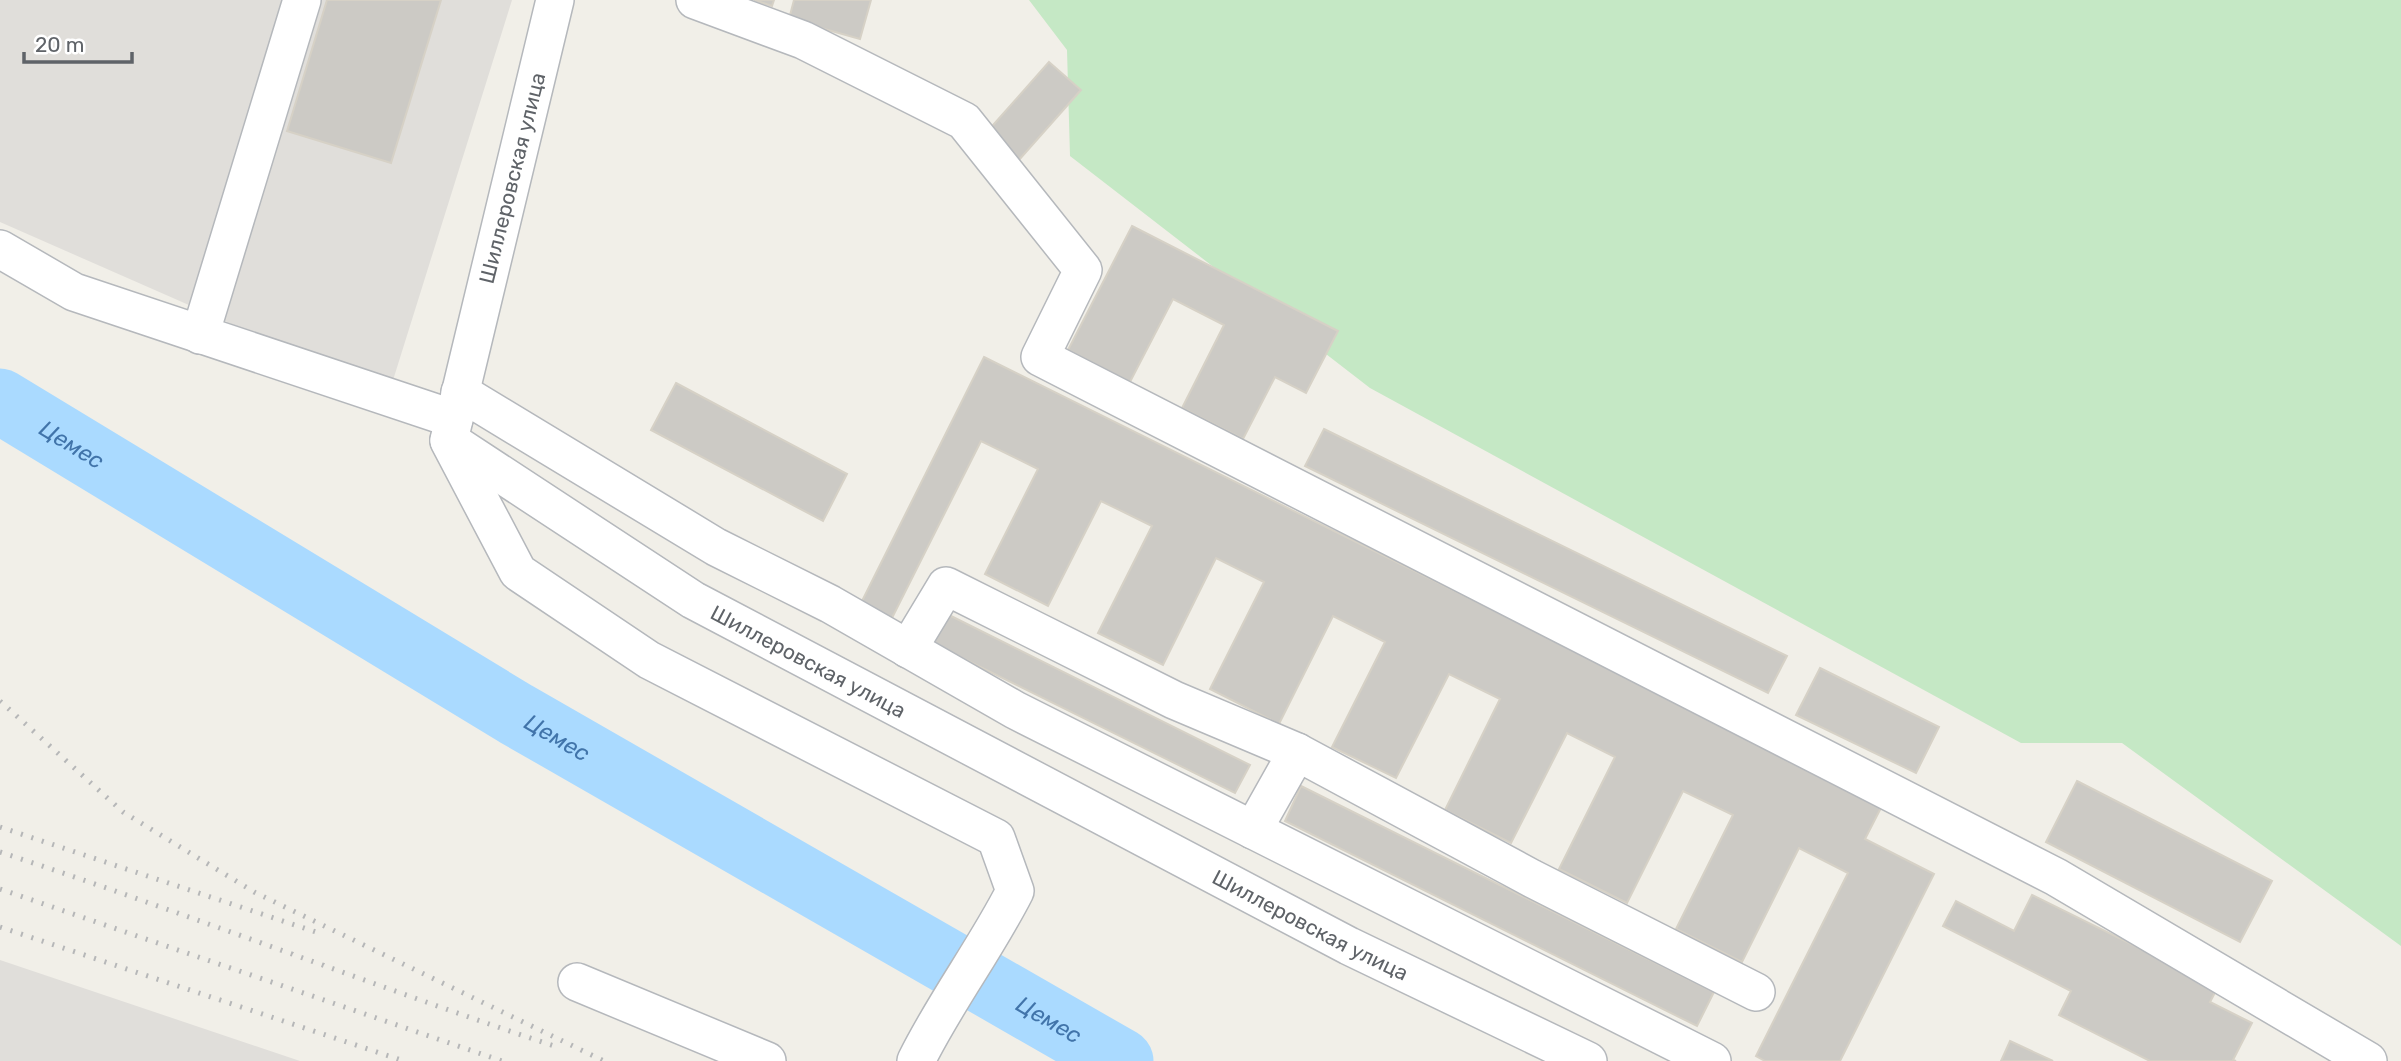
<svg xmlns="http://www.w3.org/2000/svg" width="2401" height="1061" viewBox="0 0 2401 1061" font-family="Rubik,sans-serif">
<rect width="100%" height="100%" fill="#f1efe8"/>
<!-- industrial -->
<path fill="#e0deda" d="M0,0H512L389,393L0,222Z
M0,960L300,1061H0Z"/>
<!-- green -->
<path fill="#c5e8c5" d="M1029,0H2401V946L2122,743H2021L1370,388L1070,156L1067,50Z"/>
<g fill="none" stroke-linecap="round" stroke-linejoin="round">
<!-- river -->
<path stroke="#aadaff" stroke-width="65" id="s1" d="M0,401L516,714L1121,1061"/>
</g>
<!-- building -->
<path fill="#cccac5" stroke="#d6d1c6" stroke-width="2" d="M327,0H441L391,163L287,131Z
M754,0H774L772,6Z
M794,0H871L860,39L789,19Z
M1049,62L1081,90L1018,161L986,133Z
M1132,226L1338,331L1306,393L1275,377L1243,439L1182,408L1224,325L1173,299L1130,382L1068,350Z
M984,357L1883,804L1865,839L1934,874L1840,1061H1765L1756,1056L1848,873L1799,848L1742,962L1676,929L1733,815L1683,791L1627,903L1559,869L1615,757L1567,733L1511,843L1445,810L1500,699L1449,674L1396,778L1332,747L1385,642L1333,616L1279,724L1210,689L1264,582L1216,558L1163,665L1098,633L1152,526L1101,501L1048,606L985,574L1038,469L981,441L890,622L859,607Z
M676,383L847,474L823,521L651,430Z
M1324,429L1787,656L1768,693L1305,466Z
M947,614L1250,765L1235,793L932,643Z
M1820,668L1939,727L1916,773L1796,715Z
M2077,781L2272,881L2240,942L2046,842Z
M1301,786L1714,992L1697,1026L1285,821Z
M2032,895L2218,987L2210,1002L2252,1023L2233,1060L2236,1061H2150L2059,1015L2071,991L1943,926L1956,901L2014,931Z
M2010,1041L2053,1061H2001Z"/>
<g fill="none" stroke-linecap="round" stroke-linejoin="round">
<defs>
<g id="minor">
<path id="s2" d="M555,0L449,440L693,600L1349,946L1588,1061"/>
<path d="M695,0L803,40L964,121L1083,270L1040,357L2056,877L2368,1061"/>
<path d="M0,249L74,292L454,419"/>
<path d="M200,335L302,0"/>
<path d="M460,392L716,547L830,604L1015,710L1712,1061"/>
<path d="M449,441L518,572L649,660L996,838L1015,891C985,950 945,1002 916,1061"/>
<path d="M908,649L946,586L1174,700L1297,752L1531,878L1756,992"/>
<path d="M1253,830L1297,752"/>
<path d="M577,982L767,1061"/>
</g>
</defs>
<!-- minor casing -->
<use href="#minor" stroke="#b5b8bc" stroke-width="40"/>
<!-- minor -->
<use href="#minor" stroke="#fff" stroke-width="37"/>
<!-- rail -->
<path stroke="#b6b7b8" stroke-width="5" stroke-dasharray="2 9" stroke-linecap="butt" d="M0,701L123,812L254,892L604,1061
M0,827L322,934
M0,852C186,913 368,984 554,1046
M0,889L502,1061
M0,927L404,1061"/>
</g>
<g text-anchor="middle" dominant-baseline="central" stroke-width="7" stroke-linejoin="round" paint-order="stroke">
<!-- street labels -->
<g font-size="21" fill="#5f6368" stroke="#fff">
<text transform="translate(512 178) rotate(-76)">Шиллеровская улица</text>
<text stroke="none"><textPath href="#s2" startOffset="875">Шиллеровская улица</textPath></text>
<text stroke="none"><textPath href="#s2" startOffset="1442">Шиллеровская улица</textPath></text>
</g>
<!-- water labels -->
<g font-size="23" font-style="italic" fill="#4174aa" stroke="#fff">
<text stroke="none"><textPath href="#s1" startOffset="84">Цемес</textPath></text>
<text stroke="none"><textPath href="#s1" startOffset="651">Цемес</textPath></text>
<text stroke="none"><textPath href="#s1" startOffset="1218">Цемес</textPath></text>
</g>
</g>
<!-- scale -->
<path d="M24 52v10h108v-10" fill="none" stroke="#5f6368" stroke-width="3.5"/>
<text x="35" y="52" font-size="21" fill="#5f6368" stroke="#ffffff" stroke-width="5" paint-order="stroke">20 m</text>
</svg>
